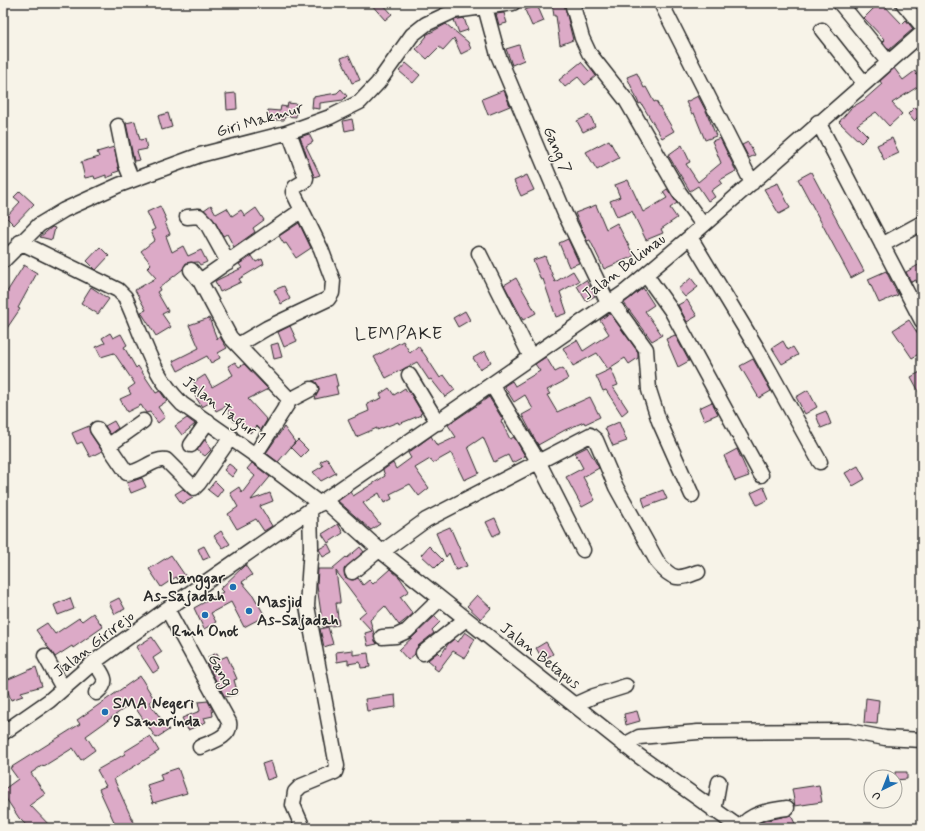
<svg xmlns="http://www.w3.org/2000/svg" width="925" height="831" viewBox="0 0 925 831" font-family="Mynerve,sans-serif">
<rect width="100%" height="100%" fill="#f7f3e8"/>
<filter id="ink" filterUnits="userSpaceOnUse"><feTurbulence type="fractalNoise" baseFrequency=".025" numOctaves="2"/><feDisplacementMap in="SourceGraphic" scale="8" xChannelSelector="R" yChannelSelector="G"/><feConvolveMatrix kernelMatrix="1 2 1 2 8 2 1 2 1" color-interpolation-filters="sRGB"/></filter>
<g filter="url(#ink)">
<!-- building -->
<path fill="#dcaac7" stroke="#2b2b2b" d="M370,3H382L392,14L385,20Z
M552,3H564L573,40L560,45L556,16H554Z
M879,3H882L902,24L906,20L913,29L889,50L883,42L885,40L864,18Z
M537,5L544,21L532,26L525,10Z
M504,13L507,23L499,25L496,14Z
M464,18L468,30L459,33L454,20Z
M446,24L468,42L471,49L461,54L454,38L443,50L439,47L427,59L416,49L427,36L426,35Z
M519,45L524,60L512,65L506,49Z
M349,55L360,80L352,83L341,58Z
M581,62L589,71L591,69L596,76L585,85L578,77L565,87L559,80Z
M406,63L420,75L413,83L399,71Z
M894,68L903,80L915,71L922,84L892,103L902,114L889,126L876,112L857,125L868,136L861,143L839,122L851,108L864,100L882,84L880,81Z
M637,73L644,88L646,87L654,102L656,101L674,131L662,138L641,103L639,104L627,77Z
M341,89L347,96L343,100L320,103V109L312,108L313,97L337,93Z
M504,90L510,106L488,115L482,99Z
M236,93L237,109L227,110L226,94Z
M698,96L707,113L716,136L705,140L694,113L692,114L686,102Z
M288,103L297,104L296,117L285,116L284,120H268V110L280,111L281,106L287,107Z
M915,107L922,113L914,121L908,114Z
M168,113L172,127L162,130L158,116Z
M590,115L595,126L583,132L577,121Z
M352,119L354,129L345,131L343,121Z
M135,121L140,140L145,139L147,149L137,151L140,160L134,161L126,123Z
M309,134L313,142L306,146L320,175L314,177L300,137Z
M720,138L736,171L720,180L722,183L711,191L715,197L708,201L698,186L690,191L668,155L682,145L690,162L686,164L698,182L721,163L712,141Z
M892,138L899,153L884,160L877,145Z
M609,140L619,158L597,170L586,152Z
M748,142L755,155L749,158L742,145Z
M114,147L119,171L113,173L114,175L106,178V175L95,179L94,176L85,178L81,162L99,157L97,152Z
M811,172L864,271L851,278L798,179Z
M527,175L534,190L521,196L514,181Z
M628,180L643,212L667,198L663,192L667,189L677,203L670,208L677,218L661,229L663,233L646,240L632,211L617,217L610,201L620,197L615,185Z
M778,183L790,208L779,214L764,189Z
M20,191L34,204L14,225L6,217L20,202L14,197Z
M211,205L216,214L227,208L232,216L241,210L245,216L256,208L264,220L253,228L255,232L234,247L227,234L223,236L214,220L204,210Z
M596,205L606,229L617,223L634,256L604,269L590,240L587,241L575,213Z
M160,206L167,221L165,222L170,234L166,236L172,252L183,246L188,256L201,250L207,262L200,265L198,262L186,263L183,269L159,288L160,290L157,292L168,311L162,314L171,327L156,336L141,312L146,310L135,290L156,278L147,268L151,264L141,251L155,240L151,231L155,229L147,212Z
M299,223L311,248L296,258L286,243L284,244L279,236Z
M52,227L55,228L52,240L40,237Z
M568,239L579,263L569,267L559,243Z
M100,247L109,256L96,270L87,261Z
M252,256L256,262L262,259L264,264L239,279L241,282L220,292L215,281L242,268L239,264Z
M545,256L555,282L573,271L579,281L560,292L567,313L556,317L543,279L541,280L533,260Z
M922,263V294H921L916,280L911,282L906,272Z
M24,265L37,273L18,308L20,309L3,334V298Z
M886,271L898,295L879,303L868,279Z
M516,278L536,313L523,320L504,285Z
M691,278L698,287L685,297L678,289Z
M586,280L595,296L586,301L577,286Z
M284,286L290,299L281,304L274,290Z
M91,287L109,299L98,314L81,303Z
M643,288L654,305L645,311L662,335L652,341L624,303Z
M687,300L697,316L687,322L678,305Z
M465,311L470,320L458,327L453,318Z
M610,313L638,352V358L629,364L625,358L608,369L597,353L573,366L563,348L577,340L583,351L609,334L600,320Z
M209,318L217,339L220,337L227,348L218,353L220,358L211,363L207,356L178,371L173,361L199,348L189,325Z
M909,320L922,340V352L912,358L893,330Z
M290,326L297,341L284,347L278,332Z
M110,333L113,338L121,334L127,345L124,347L136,368L138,366L156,393L160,391L167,401L158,407L165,417L158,423L150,412L146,413L141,405L127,412L120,399L131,394L128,389L135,384L114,353L101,357L96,347L105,343L102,338Z
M675,335L689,361L678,367L666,339Z
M403,341L410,353L418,346L425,355L440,378L444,375L455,390L445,397L431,379L429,380L417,362L386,378L374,357Z
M783,341L788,350L793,347L798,355L782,364L772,348Z
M278,343L282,357L274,359L271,345Z
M485,351L491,362L480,369L473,358Z
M546,357L555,372L563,368L568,379L547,390L550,394L547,395L557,412L590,397L600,417L585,424L584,422L565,430L538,445L522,415L533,409L525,395L514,402L504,386L512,381L515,386L540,371L535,364Z
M753,359L771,391L759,398L740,366Z
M235,362L239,367L244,364L268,389L248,399L267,420L261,430L257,426L250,433L238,420L234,422L226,406L216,411L211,402L202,407L195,396L200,393L194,382L205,375L212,387L233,375L228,366Z
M611,369L618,385L613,387L628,410L622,415L606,390L603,391L596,376Z
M922,371V397L911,377Z
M335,374L338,386H336L338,394L315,399L319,389L316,382L312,381Z
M389,388L394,395L405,388L407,392L409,391L422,413L420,414L421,415L399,424L398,422L377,430V428L356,437L348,420L369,411L367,404L382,398L380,394Z
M808,390L817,407L805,414L796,397Z
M489,397L503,420L501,421L510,439L514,437L525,456L512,463L508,455L494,462L483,437L468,447L479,473L464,480L451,453L433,463L430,459L415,468L429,488L419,496L410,484L390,494L392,499L384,503L379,493L363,503L380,524L371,530L338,501L350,492L353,496L385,476L383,470L393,463L396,469L411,458L408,453L431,436L437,446L456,437L448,425Z
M712,402L718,414L704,420L699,408Z
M826,411L831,424L821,428L816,415Z
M187,418L195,424L182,435L175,426Z
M114,421L118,428L110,434L105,426Z
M619,422L627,441L613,446L605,428Z
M89,426L90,433L102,451L90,457L82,442L77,444L72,433Z
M284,427L295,442L278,462L266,453Z
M205,439L211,450L205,456L197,450Z
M298,440L308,450L301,457L291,447Z
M587,447L599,468L583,477L595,500L582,507L566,477L583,468L575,453Z
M737,449L749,476L735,481L724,456Z
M327,458L336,473L321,481L313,472L323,466L320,462Z
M252,463L270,477L251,500L270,493L273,501L260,506L272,526L264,531L256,519L237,529L228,514L238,507L230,493L239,487L242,493L255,476L247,469Z
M229,464L237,470L232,477L224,470Z
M858,466L865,479L853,486L845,473Z
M142,478L146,487L131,493L127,483Z
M215,481L223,489L217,497L208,490Z
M764,487L769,499L757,505L751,493Z
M183,489L193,498L182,504L175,494Z
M663,490L667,499L645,507L642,498Z
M495,518L501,532L493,536L486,522Z
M338,524L343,533L328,543L322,534Z
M450,527L467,566L456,570L449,553L446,557L436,533Z
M221,531L230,544L223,548L214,536Z
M328,544L332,552L323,557L319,549Z
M204,546L210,557L203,560L198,549Z
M429,546L443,560L435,568L421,555Z
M360,547L364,552L344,569L345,577L353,580L358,578L363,585L369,580L373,584L390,569L400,578L409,591L400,597L413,614L399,625L385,606L370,620L377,644L368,646L365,633L372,631L359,617L366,611L336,571L340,600V603H336L339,625L323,627L317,586L318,569H334L333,568L346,557L347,558Z
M171,555L186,577L179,581L176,577L161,587L149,569Z
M245,565L252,575L242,582L253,595L265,616L244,627L231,602L211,613L216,622L204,629L194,608L223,592L220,589Z
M477,595L491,608L481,619L467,606Z
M70,598L74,609L58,615L54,605Z
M119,598L125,609L115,614L109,603Z
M93,613L103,627L73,648L72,646L55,657L36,630L47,623L55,634L79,618L82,621Z
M435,616L440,622L432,630L434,633L418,646L415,654L408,660L399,650Z
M328,627L333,644L324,647L320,629Z
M465,632L475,639L465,658L453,651L438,671L434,668L435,666L428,660L438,652L441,655L448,644L454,639L458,642Z
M152,637L162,652L153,658L159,669L153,673L136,647Z
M546,642L553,654L543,660L536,648Z
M353,650V655L368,653L370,667L361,668L360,662L348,664V660L337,662L336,652Z
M217,653L220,659L227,656L237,679L234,680L238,694L225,697L207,664L211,663L208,657Z
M36,667L42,686L21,692L23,696L11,700L4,681Z
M140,676L154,699L149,702L169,730L156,738L132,703L86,736L95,750L81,760L73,748L44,766L43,765L31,773L45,794L30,805L52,828H29L19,818L3,794V790L18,779L10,768L80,724L77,720Z
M395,695L396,707L367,711L365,699Z
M866,698L879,700L877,724L864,723Z
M208,701L212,709L213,716L204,718L206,722L188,730L182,718L200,711L198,702Z
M637,711L640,721L626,725L624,714Z
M150,736L159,751L114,779L136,828H117L99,789L106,786L97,770L125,754L124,752Z
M271,761L276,777L267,780L262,764Z
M178,768L187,793L153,803L147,785L162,780L160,774Z
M895,772H907V779L895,780Z
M819,785L822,802L795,806L792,789Z
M791,815L797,828H751L764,821Z"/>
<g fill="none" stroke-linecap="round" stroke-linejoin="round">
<defs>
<path id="minor" d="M572,3L582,38L589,53L626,100L679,192L703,225
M661,3L752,183
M840,3L888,62
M903,3L922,26
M485,7L498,55L565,214L608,303
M822,30L864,83
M818,122L922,321
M118,126L126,165L132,180
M187,217L199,216L207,224L228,262
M690,237L758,350L820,462
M20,242L118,290L125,297C144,337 149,371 182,404L255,455L320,504
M882,245L922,223
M479,253L531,357
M3,261L39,225L64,210L119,185L200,155L286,133L330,117L360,102L378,83L412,35L426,24L454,11L513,3
M191,270L200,281
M646,275L671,310L761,475
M611,301L646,349L649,390L659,421L692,495
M238,345L267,328L328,299L332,293L333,281L321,249L293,192L295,187L305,181L306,178L289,132
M409,375L438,423
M492,385L538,461L583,550
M290,400L230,337L200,281L302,210
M97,429L127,473C141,473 153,458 166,460L194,488L199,483L231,437
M109,445L143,421
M191,445L208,421
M255,455L290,400L311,389
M325,501L382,552L636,754L740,828
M382,552L426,520L590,435L596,440L616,487L658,563C673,580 677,580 698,572
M352,572L379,550
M167,609L229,722C232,737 211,742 200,747
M382,637L396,636L407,631L440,599
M423,653L466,619
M45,656L63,688
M94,662C103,675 111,681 96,693
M574,705L594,696L626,686
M3,733L49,701L94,662L167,609L625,292L690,237L922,33
M624,745L639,737L698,732L848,731L885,738L922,740
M714,811L719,782
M303,828L293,805L295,792L301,786L335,772L337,766L307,606L311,547L310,511
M740,828C750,813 771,810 787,808"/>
</defs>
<!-- minor casing -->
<use href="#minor" stroke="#2b2b2b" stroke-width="17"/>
<!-- minor -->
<use href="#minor" stroke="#f7f3e8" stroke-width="14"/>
</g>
</g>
<!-- markers -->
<g fill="#1f6fb2" stroke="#f7f3e8" stroke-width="1.5">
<circle cx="233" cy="587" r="4"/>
<circle cx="249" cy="611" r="4"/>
<circle cx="205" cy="615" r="4"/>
<circle cx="105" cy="712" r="4"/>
</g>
<g text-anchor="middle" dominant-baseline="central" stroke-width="3" stroke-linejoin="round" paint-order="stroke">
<!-- street labels -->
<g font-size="16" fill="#2b2b2b" stroke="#f7f3e8">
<text transform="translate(260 120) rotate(-16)">Giri Makmur</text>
<text transform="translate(557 150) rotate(67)">Gang 7</text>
<text transform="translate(624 267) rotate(-37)">Jalan Belimau</text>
<text transform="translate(224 410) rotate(37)">Jalan Tagur 1</text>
<text transform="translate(94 644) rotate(-38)">Jalan Girirejo</text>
<text transform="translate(540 656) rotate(38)">Jalan Betapus</text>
<text transform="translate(223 676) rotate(61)">Gang 9</text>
</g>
<!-- poi labels -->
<g font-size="16" font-weight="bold" fill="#2b2b2b" stroke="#f7f3e8" text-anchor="start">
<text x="225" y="578" text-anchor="end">Langgar<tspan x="225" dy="18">As-Sajadah</tspan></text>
<text x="257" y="602">Masjid<tspan x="257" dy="18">As-Sajadah</tspan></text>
<text x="205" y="631" text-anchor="middle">Rmh Onot</text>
<text x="113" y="703">SMA Negeri<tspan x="113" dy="18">9 Samarinda</tspan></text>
</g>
<!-- quarter labels -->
<g font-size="18" letter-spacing="1" fill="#2b2b2b" stroke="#f7f3e8">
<text x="399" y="334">LEMPAKE</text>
</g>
</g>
<!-- margin -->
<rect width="925" height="831" fill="none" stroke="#f7f3e8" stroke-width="16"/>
<rect x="8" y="8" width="909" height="815" fill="none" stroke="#2b2b2b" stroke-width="1.5" filter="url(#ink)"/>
<!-- north arrow -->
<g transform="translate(883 789) rotate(223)"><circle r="19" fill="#f7f3e8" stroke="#a5a39c"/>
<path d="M0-3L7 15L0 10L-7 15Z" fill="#1f6fb2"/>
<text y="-6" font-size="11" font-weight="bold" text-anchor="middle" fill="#2b2b2b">U</text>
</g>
</svg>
